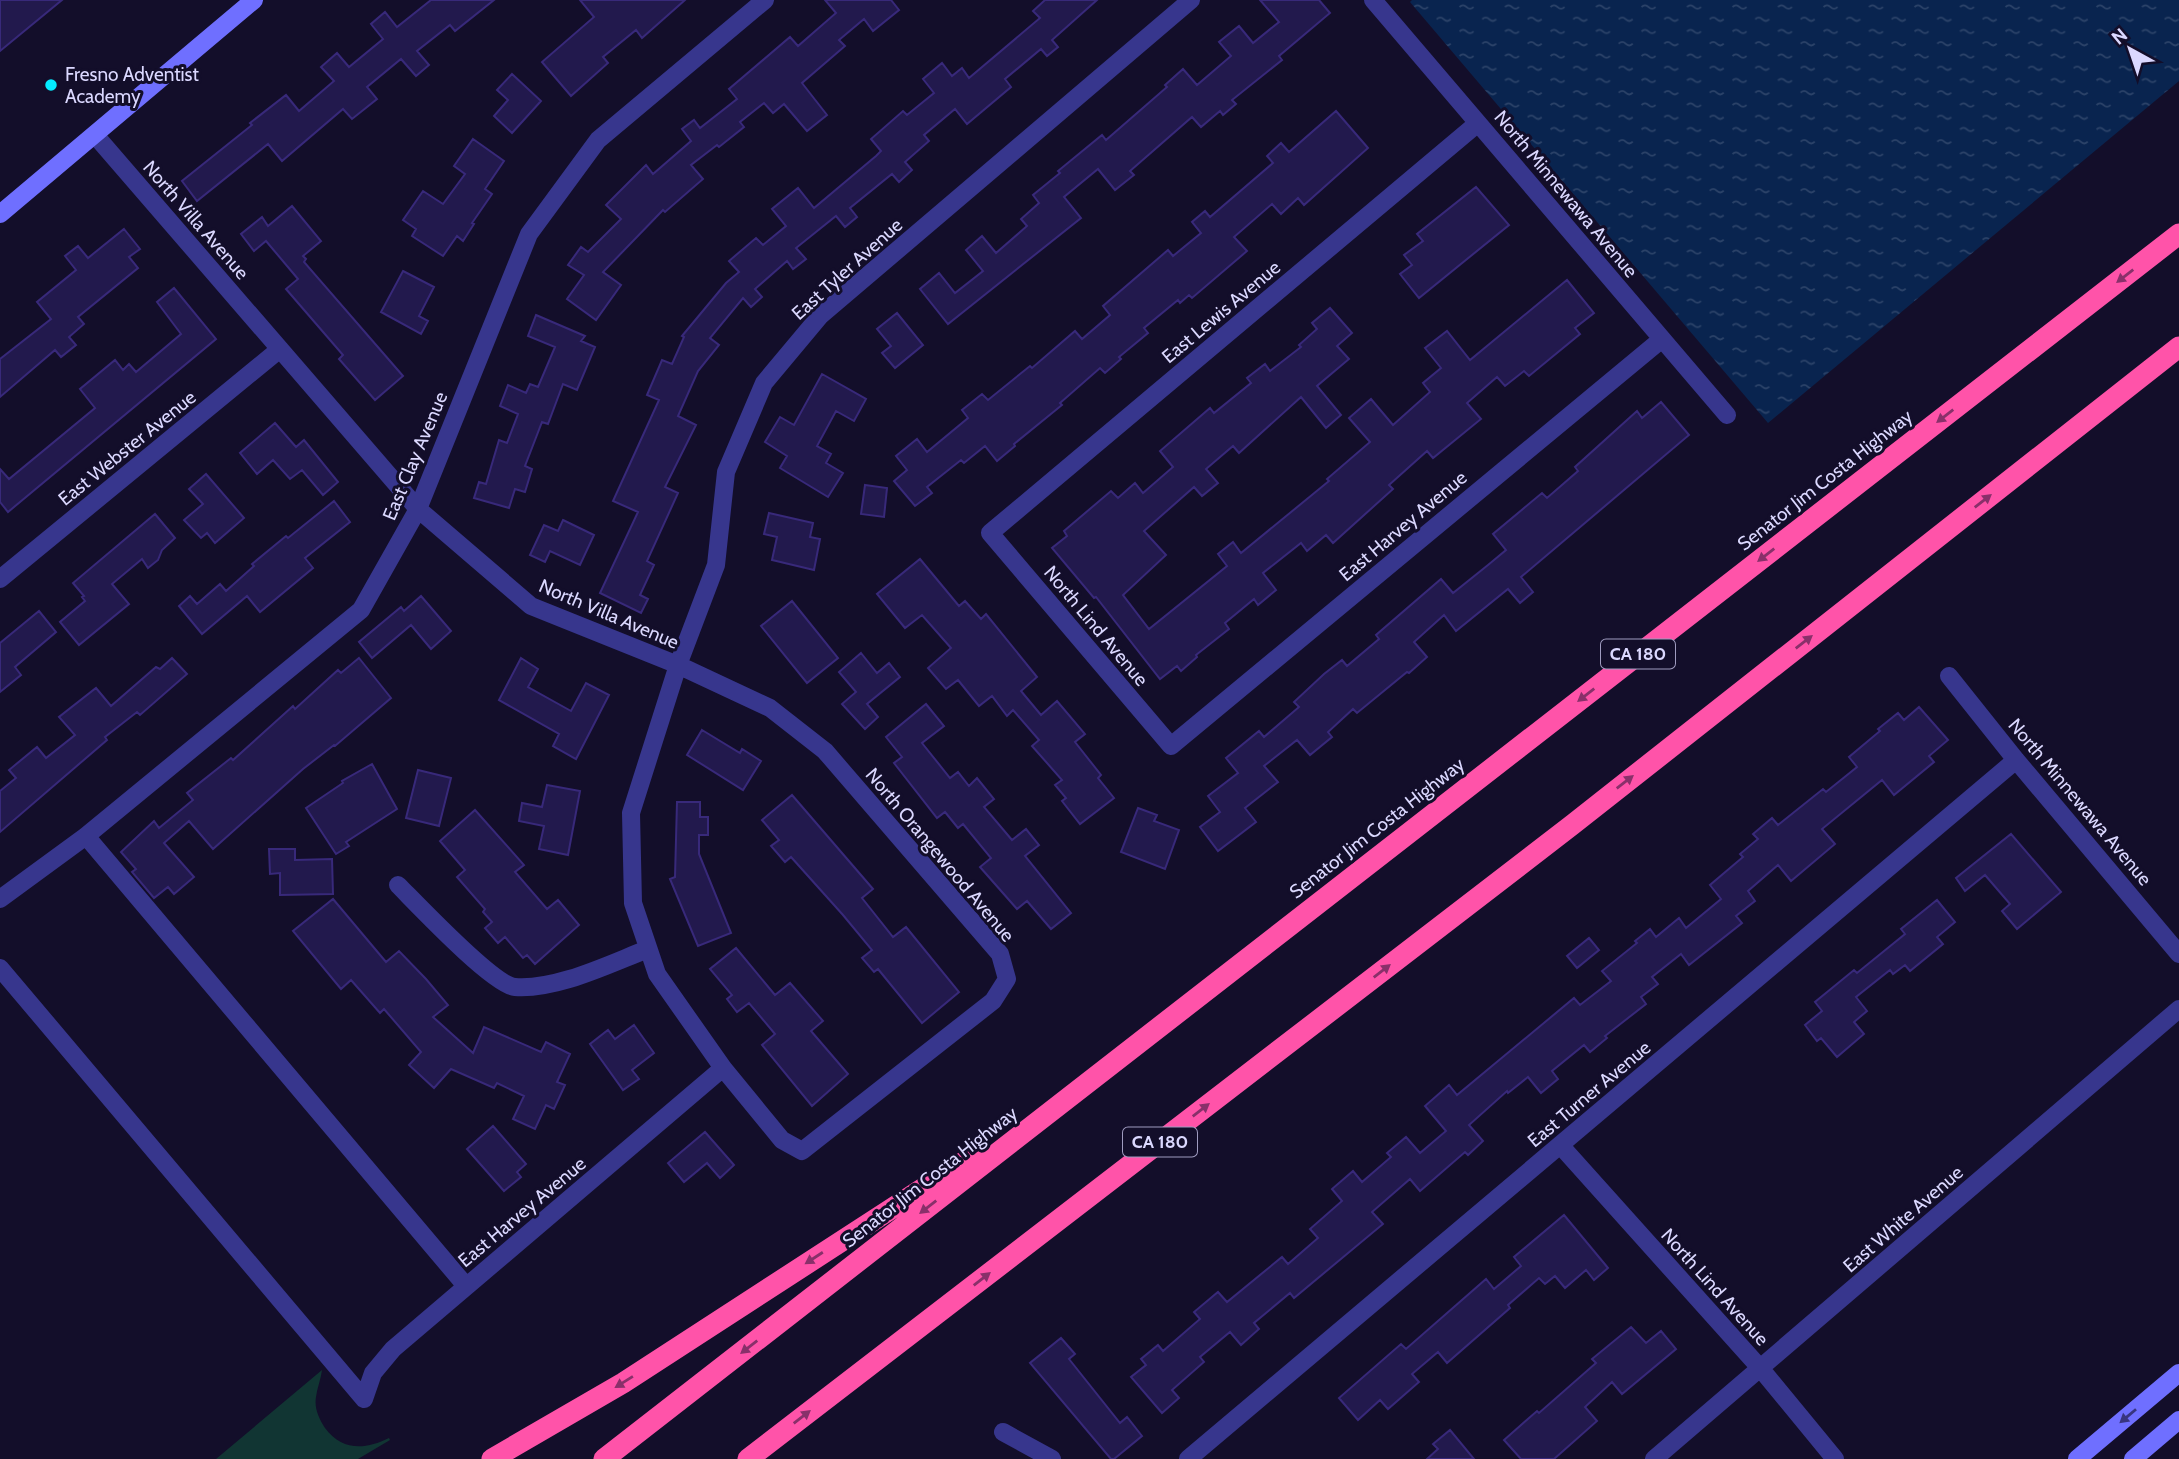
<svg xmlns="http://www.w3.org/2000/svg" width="2179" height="1459" viewBox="0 0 2179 1459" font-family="Cabin,sans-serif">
<defs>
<pattern id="water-ripples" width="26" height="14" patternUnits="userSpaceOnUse" patternTransform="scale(1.75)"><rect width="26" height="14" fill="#09244f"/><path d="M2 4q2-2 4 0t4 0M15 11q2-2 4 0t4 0" fill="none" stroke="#2c4369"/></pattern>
</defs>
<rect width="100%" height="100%" fill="#130e2a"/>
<!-- green -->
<path fill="#113533" d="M322,1370C321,1379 317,1388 316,1397C314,1408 319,1419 325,1428C342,1451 365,1450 389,1438L390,1440L358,1459H216Z"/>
<!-- water -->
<path fill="url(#water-ripples)" d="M1412,0H2179V81L1768,423L1410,2Z"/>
<!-- building -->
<path fill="#22194d" stroke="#38297a" stroke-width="2" d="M0,0H62L0,51Z
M431,0H494L455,31L450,25L417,51L429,65L416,76L401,59L367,87L377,99L352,119L343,109L282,161L268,144L197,201L182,181L252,125L250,123L286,95L299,111L334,81L321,67L337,53L349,67L383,39L371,24L385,12L397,27Z
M580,0H685L642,38L636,30L603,57L608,63L571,96L542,62L594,17Z
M825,0H891L899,10L873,31L864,19L839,40L845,46L802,83L827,115L807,131L784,104L773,113L764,103L740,122L744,127L719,147L717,145L691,165L703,179L665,212L663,210L603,272L621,285L596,320L567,299L584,275L568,265L581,247L588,252L621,219L606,205L646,165L653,174L691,141L682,129L694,120L700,128L737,99L729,89L790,37L798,46L836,13Z
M1045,0H1097L1052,40L1058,47L1047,56L1041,49L1005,79L1011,87L967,124L955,109L924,135L929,141L905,162L912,170L899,182L892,174L850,208L857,217L845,227L836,216L796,248L806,259L793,269L787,261L755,289L762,297L751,307L743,298L710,338L719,345L698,371L678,416L696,425L665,487L678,493L647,561L654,565L640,595L648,599L641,613L600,593L638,512L613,501L659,400L647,395L662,360L672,364L684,337L682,336L726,283L739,272L729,261L756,238L763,245L786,226L772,209L798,188L814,208L876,156L881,151L871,139L903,111L907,115L934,93L923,79L942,63L952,76L962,68L969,78L1040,18L1033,11Z
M1260,0H1319L1330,13L1279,56L1282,60L1232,100L1236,104L1223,115L1220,111L1201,127L1192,117L1130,171L1134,175L1115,190L1098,169L1064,197L1081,218L948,324L920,289L939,273L955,293L983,271L966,250L982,236L996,253L1027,226L1021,219L1039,203L1033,195L1060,173L1058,171L1102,135L1106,140L1167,87L1165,85L1183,69L1197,85L1231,56L1219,42L1239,26L1253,43L1279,22Z
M512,74L541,101L512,133L494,116L508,100L497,90Z
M1336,111L1368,148L1304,205L1298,198L1281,214L1272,204L1234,237L1247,251L1192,298L1189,295L1180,303L1178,300L1144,328L1148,333L1119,357L1121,359L1105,373L1100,368L1060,403L1062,405L1014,444L1015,446L997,461L985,446L964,463L961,460L927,487L932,493L915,506L894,481L907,470L896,456L917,439L927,452L968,418L962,410L982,394L988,400L1030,366L1032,368L1075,331L1082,339L1110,315L1103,306L1168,250L1173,256L1201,233L1192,222L1205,211L1210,217L1273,163L1267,156L1281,143L1289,152Z
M473,139L504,161L485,189L492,194L472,223L474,224L463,241L457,236L443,256L412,236L416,229L403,220L423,191L443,204L465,174L454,166Z
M1476,187L1509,225L1419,298L1400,274L1412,265L1404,255L1423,241L1417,234Z
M292,206L321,241L303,256L306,259L304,262L403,376L375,400L339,359L343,355L286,289L298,279L266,241L254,251L241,234L262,217L268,226Z
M124,229L140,249L129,257L138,268L78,317L84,324L69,337L76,345L61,357L55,350L0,397V359L51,319L37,302L76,270L65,256L78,246L88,258Z
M403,271L434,287L419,316L428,321L421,334L381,312Z
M1567,280L1594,313L1575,328L1580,334L1529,376L1524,371L1505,386L1497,377L1467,403L1481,419L1433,458L1427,451L1389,485L1393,489L1333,543L1326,535L1307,551L1301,543L1263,573L1276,590L1258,605L1254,599L1225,623L1229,629L1196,655L1197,657L1181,671L1177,666L1160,679L1096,597L1094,598L1052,548L1067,536L1064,531L1111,491L1118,498L1135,483L1143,493L1173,467L1160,451L1210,408L1214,413L1251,383L1247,378L1265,364L1270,371L1301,347L1299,345L1317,329L1312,323L1330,308L1352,333L1337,346L1349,359L1317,386L1341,415L1326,428L1301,397L1239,453L1233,446L1206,469L1218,483L1202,496L1194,487L1144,531L1166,555L1123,595L1149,629L1227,566L1218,554L1233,542L1241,553L1329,481L1327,479L1370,442L1349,418L1371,399L1393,425L1430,392L1423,383L1441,368L1425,348L1447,331L1470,360Z
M174,288L216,339L8,512L0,502V469L9,479L95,408L80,389L115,360L123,370L129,364L136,372L181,334L157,302Z
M897,313L923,345L895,368L882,353L891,346L877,329Z
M536,315L585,336L581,341L595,347L577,390L563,384L548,424L542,422L525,466L532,469L525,492L515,489L509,508L474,498L479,482L486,484L499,440L507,443L518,414L500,406L508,385L526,393L530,384L538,387L555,347L528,336Z
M822,374L866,399L854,421L836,411L817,446L831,454L826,463L843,473L828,497L780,468L787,456L765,442L780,417L794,425Z
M1661,402L1689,435L1521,577L1533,592L1520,603L1508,589L1456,631L1444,615L1414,642L1427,657L1409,673L1407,672L1357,713L1353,709L1328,732L1332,737L1310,755L1297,740L1264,766L1278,782L1245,808L1256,822L1218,851L1200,827L1220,812L1208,796L1238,773L1226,758L1259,731L1264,737L1299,707L1294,702L1324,674L1342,660L1347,666L1379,639L1376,635L1441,579L1453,593L1488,565L1506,550L1493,534L1542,493L1547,498L1578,471L1575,467L1637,411L1642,418Z
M275,423L296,447L304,440L338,482L323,495L302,470L290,479L273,460L257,474L240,453Z
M206,474L244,518L215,543L207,533L201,538L184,520L203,504L189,489Z
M865,485L887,488L884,517L861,514Z
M334,501L350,522L305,558L313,568L260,612L247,596L202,634L179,606L190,596L197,604L220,584L226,591L254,566L252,564L286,536L288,538Z
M769,513L813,523L810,537L820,539L814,570L772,560L777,537L764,534Z
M155,514L175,538L162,550L158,560L148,568L142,559L112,584L129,604L79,645L60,622L85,601L82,597L84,596L73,583Z
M563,520L594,535L580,565L550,551L545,562L530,555L544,525L558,531Z
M920,559L959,606L965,601L981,619L986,614L1037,677L1021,691L1041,715L1057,701L1085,734L1075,742L1101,775L1098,778L1114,798L1080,824L1062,801L1066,798L1055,785L1062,780L1032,746L1039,740L1013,710L1007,716L992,696L979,706L958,680L946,689L928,668L951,648L922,615L905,628L877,594Z
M421,596L451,631L431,649L411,625L372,658L359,642L401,607L404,611Z
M792,601L838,658L807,683L761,626Z
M39,611L56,632L15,667L21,675L0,692V643Z
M861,653L877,673L889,663L900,677L867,704L878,717L865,729L842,704L856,692L839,672Z
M172,658L187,674L140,715L137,712L105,737L107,740L0,832V791L16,778L9,770L37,747L46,758L75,735L59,717L96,688L111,706L156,667L160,669Z
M359,658L391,698L335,746L334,745L303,769L213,849L189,821L164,843L194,877L174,894L168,887L154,898L132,872L136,869L121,852L154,821L159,828L193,800L187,793L231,758L233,760L293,706L295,709L338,670L341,673Z
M521,658L538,669L528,687L571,711L586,683L609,695L576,759L553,746L559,734L499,700Z
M926,704L944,726L922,743L950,778L958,772L969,786L977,778L994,799L984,807L1012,840L1026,829L1039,845L1025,856L1071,913L1051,929L1027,901L1017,909L980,867L991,858L963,824L958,828L945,812L937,818L894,763L902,757L886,737Z
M1919,707L1948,740L1929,756L1934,762L1894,795L1882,780L1822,829L1835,844L1791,881L1778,865L1748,891L1755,901L1736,916L1742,923L1689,965L1681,954L1652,977L1658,984L1641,997L1646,1004L1605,1036L1607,1038L1590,1052L1584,1045L1552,1071L1558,1079L1541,1093L1528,1077L1508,1093L1507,1091L1469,1125L1483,1141L1468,1155L1465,1152L1420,1191L1410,1179L1372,1212L1383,1224L1294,1298L1290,1293L1254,1323L1259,1329L1241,1345L1230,1332L1200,1357L1204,1362L1172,1390L1179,1398L1162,1413L1131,1377L1146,1365L1141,1359L1158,1345L1163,1351L1200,1319L1194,1312L1218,1292L1227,1302L1282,1257L1288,1264L1318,1238L1310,1229L1342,1201L1332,1189L1353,1171L1362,1182L1391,1157L1387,1153L1406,1137L1420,1153L1446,1131L1425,1106L1449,1085L1457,1095L1574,998L1580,1005L1611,981L1602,971L1637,943L1635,941L1650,929L1656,937L1679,918L1686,928L1721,899L1710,885L1743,857L1740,854L1758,839L1753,834L1772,818L1778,825L1823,789L1826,792L1857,767L1849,757L1880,731L1878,729L1898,713L1904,720Z
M702,730L740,753L742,749L761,761L743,790L687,755Z
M372,764L397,809L346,842L349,846L336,854L306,808L343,783L342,781Z
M418,770L451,778L439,826L406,818Z
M547,785L580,791L568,855L539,849L544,826L519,821L522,803L542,807Z
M792,795L873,889L862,898L893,937L906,927L959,992L922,1023L878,969L874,972L862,958L872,950L843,915L791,857L785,862L771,846L779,840L762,820Z
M677,802H700V817H708V835H699V854L731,933L698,946L670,879L675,877Z
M1138,808L1157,815L1154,821L1179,830L1165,869L1121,852Z
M475,810L524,865L515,872L547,909L558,900L579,925L535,964L527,955L523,958L505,937L498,943L485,928L492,922L483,912L485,909L457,877L465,870L440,841Z
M2011,834L2061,892L2017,929L2002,911L2010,904L1985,875L1965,891L1956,878Z
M269,849H295V860L332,859L333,894L280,895V873L270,874Z
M333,899L386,962L399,951L426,979L448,1005L433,1017L473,1053L484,1027L541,1052L546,1042L570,1054L557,1082L565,1085L554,1109L546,1105L535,1129L513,1119L524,1096L497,1083L494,1088L451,1069L434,1088L409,1065L421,1052L384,1009L380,1013L351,980L341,989L293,931Z
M1937,900L1955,922L1937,937L1943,944L1910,971L1905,965L1893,974L1890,970L1856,997L1867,1011L1854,1022L1864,1034L1837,1057L1821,1038L1817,1041L1805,1025L1822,1011L1815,1002L1854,970L1857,973L1905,934L1901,929Z
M1589,938L1599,950L1577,968L1567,956Z
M736,948L775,995L790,983L823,1021L811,1031L848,1074L812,1106L762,1045L775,1034L749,1003L737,1012L727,999L732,995L710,969Z
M634,1025L654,1053L632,1070L639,1079L623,1090L590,1044L608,1030L615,1039Z
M493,1126L526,1164L517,1172L521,1177L504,1191L467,1149Z
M705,1132L734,1165L720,1178L707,1163L684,1182L668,1163Z
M1564,1215L1608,1268L1594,1280L1586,1270L1565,1288L1555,1276L1545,1284L1539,1278L1508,1305L1510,1308L1447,1363L1438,1352L1412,1374L1419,1382L1388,1409L1380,1400L1358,1420L1339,1398L1401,1344L1406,1349L1486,1279L1494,1289L1521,1266L1514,1257Z
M1631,1327L1646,1343L1661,1331L1676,1349L1622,1394L1612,1382L1585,1407L1597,1421L1554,1459H1521L1504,1440L1537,1411L1539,1413L1596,1363L1592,1359Z
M1061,1338L1075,1354L1069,1359L1120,1423L1127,1417L1142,1436L1114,1459H1111L1030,1363Z
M1450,1430L1474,1459H1427L1438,1449L1433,1444Z"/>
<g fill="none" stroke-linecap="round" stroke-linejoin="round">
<!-- minor -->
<path stroke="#37368d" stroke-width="18" d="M1373,0L1727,415
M1478,123L990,533L1171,746L1662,339
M95,135L418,509L531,606L678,665L770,708L825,751L1000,954L1007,979L993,1001L802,1151L782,1140L723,1068L657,974L633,903L631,813L678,665L716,565L726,472L764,383L820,316L1191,0
M0,579L280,349
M1949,676L2016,760L2179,954
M86,836L466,1286
M398,885C417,904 493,985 515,987C557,990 609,964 648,949
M0,899L86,836L361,610L418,509L529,234L598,140L765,0
M0,968L364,1399
M1561,1146L1761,1369L1835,1459
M364,1399L373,1373L393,1349L723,1068
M1003,1432L1052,1459
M1188,1459L2016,760
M1654,1459L2179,1009"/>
<!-- secondary -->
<path stroke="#6f6fff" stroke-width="18" d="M0,214L254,0
M2077,1459L2179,1373
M2133,1459L2179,1420"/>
<!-- motorway -->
<path stroke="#ff53a9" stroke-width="21" d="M492,1459L623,1383L979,1152
M604,1459L2179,234
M748,1459L1572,825L2179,347"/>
</g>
<!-- one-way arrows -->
<defs><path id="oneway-solid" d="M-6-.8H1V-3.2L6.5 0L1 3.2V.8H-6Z" transform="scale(1.75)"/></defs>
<g fill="#89306a">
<use href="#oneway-solid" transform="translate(2125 276) rotate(142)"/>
<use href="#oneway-solid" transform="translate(1945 416) rotate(142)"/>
<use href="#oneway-solid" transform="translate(1983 501) rotate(-38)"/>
<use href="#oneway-solid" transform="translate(1766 555) rotate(142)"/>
<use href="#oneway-solid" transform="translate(1804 642) rotate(-38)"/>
<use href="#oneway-solid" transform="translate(1586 695) rotate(142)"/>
<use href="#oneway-solid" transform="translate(1625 782) rotate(-38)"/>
<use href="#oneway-solid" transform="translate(1382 971) rotate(-38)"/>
<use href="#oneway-solid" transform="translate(1201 1110) rotate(-38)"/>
<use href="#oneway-solid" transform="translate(928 1207) rotate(142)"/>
<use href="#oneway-solid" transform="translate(814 1258) rotate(147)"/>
<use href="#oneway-solid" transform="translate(982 1279) rotate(-38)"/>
<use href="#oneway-solid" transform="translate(749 1347) rotate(142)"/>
<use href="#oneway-solid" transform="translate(624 1382) rotate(148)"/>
<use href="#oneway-solid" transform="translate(802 1417) rotate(-38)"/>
</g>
<use fill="#38357f" href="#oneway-solid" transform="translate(2128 1416) rotate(140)"/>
<!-- markers -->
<circle fill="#04ecff" stroke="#130e2a" stroke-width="2.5" cx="51" cy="85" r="7"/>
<g text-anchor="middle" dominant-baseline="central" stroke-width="6" stroke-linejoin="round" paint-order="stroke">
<!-- shield labels -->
<g fill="#130e2a" stroke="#9f9bbf" stroke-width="2">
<rect x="1601" y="639.5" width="74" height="29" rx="5"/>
<rect x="1123" y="1127.5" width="74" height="29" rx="5"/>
</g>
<g font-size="18" font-weight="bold" fill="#dbd8ff">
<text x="1638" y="654">CA 180</text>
<text x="1160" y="1142">CA 180</text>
</g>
<!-- poi labels -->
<g font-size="19" fill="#dbd8ff" stroke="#130e2a" text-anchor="start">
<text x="65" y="74">Fresno Adventist<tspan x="65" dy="22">Academy</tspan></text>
</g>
<!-- street labels -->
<g font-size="19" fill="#dbd8ff" stroke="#130e2a">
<text transform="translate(1566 194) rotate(50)">North Minnewawa Avenue</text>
<text transform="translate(196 220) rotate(49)">North Villa Avenue</text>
<text transform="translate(847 269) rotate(-42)">East Tyler Avenue</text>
<text transform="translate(1221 312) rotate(-40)">East Lewis Avenue</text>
<text transform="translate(127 448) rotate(-39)">East Webster Avenue</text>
<text transform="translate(415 456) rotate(-67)">East Clay Avenue</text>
<text transform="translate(1825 480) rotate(-38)">Senator Jim Costa Highway</text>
<text transform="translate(1403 526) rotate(-40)">East Harvey Avenue</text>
<text transform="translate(609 614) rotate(23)">North Villa Avenue</text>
<text transform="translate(1096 626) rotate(50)">North Lind Avenue</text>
<text transform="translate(2080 802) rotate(50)">North Minnewawa Avenue</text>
<text transform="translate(1377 828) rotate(-38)">Senator Jim Costa Highway</text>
<text transform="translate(940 855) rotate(50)">North Orangewood Avenue</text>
<text transform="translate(1589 1094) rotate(-40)">East Turner Avenue</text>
<text transform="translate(930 1177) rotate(-38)">Senator Jim Costa Highway</text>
<text transform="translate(522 1212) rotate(-40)">East Harvey Avenue</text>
<text transform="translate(1903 1219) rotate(-41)">East White Avenue</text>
<text transform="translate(1715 1287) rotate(48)">North Lind Avenue</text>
</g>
</g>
<!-- north arrow -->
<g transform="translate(2130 49) rotate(320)" stroke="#130e2a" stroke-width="5" paint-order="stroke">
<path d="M0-5L12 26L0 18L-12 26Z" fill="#dbd8ff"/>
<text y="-10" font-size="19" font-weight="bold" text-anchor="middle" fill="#dbd8ff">N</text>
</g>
</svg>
